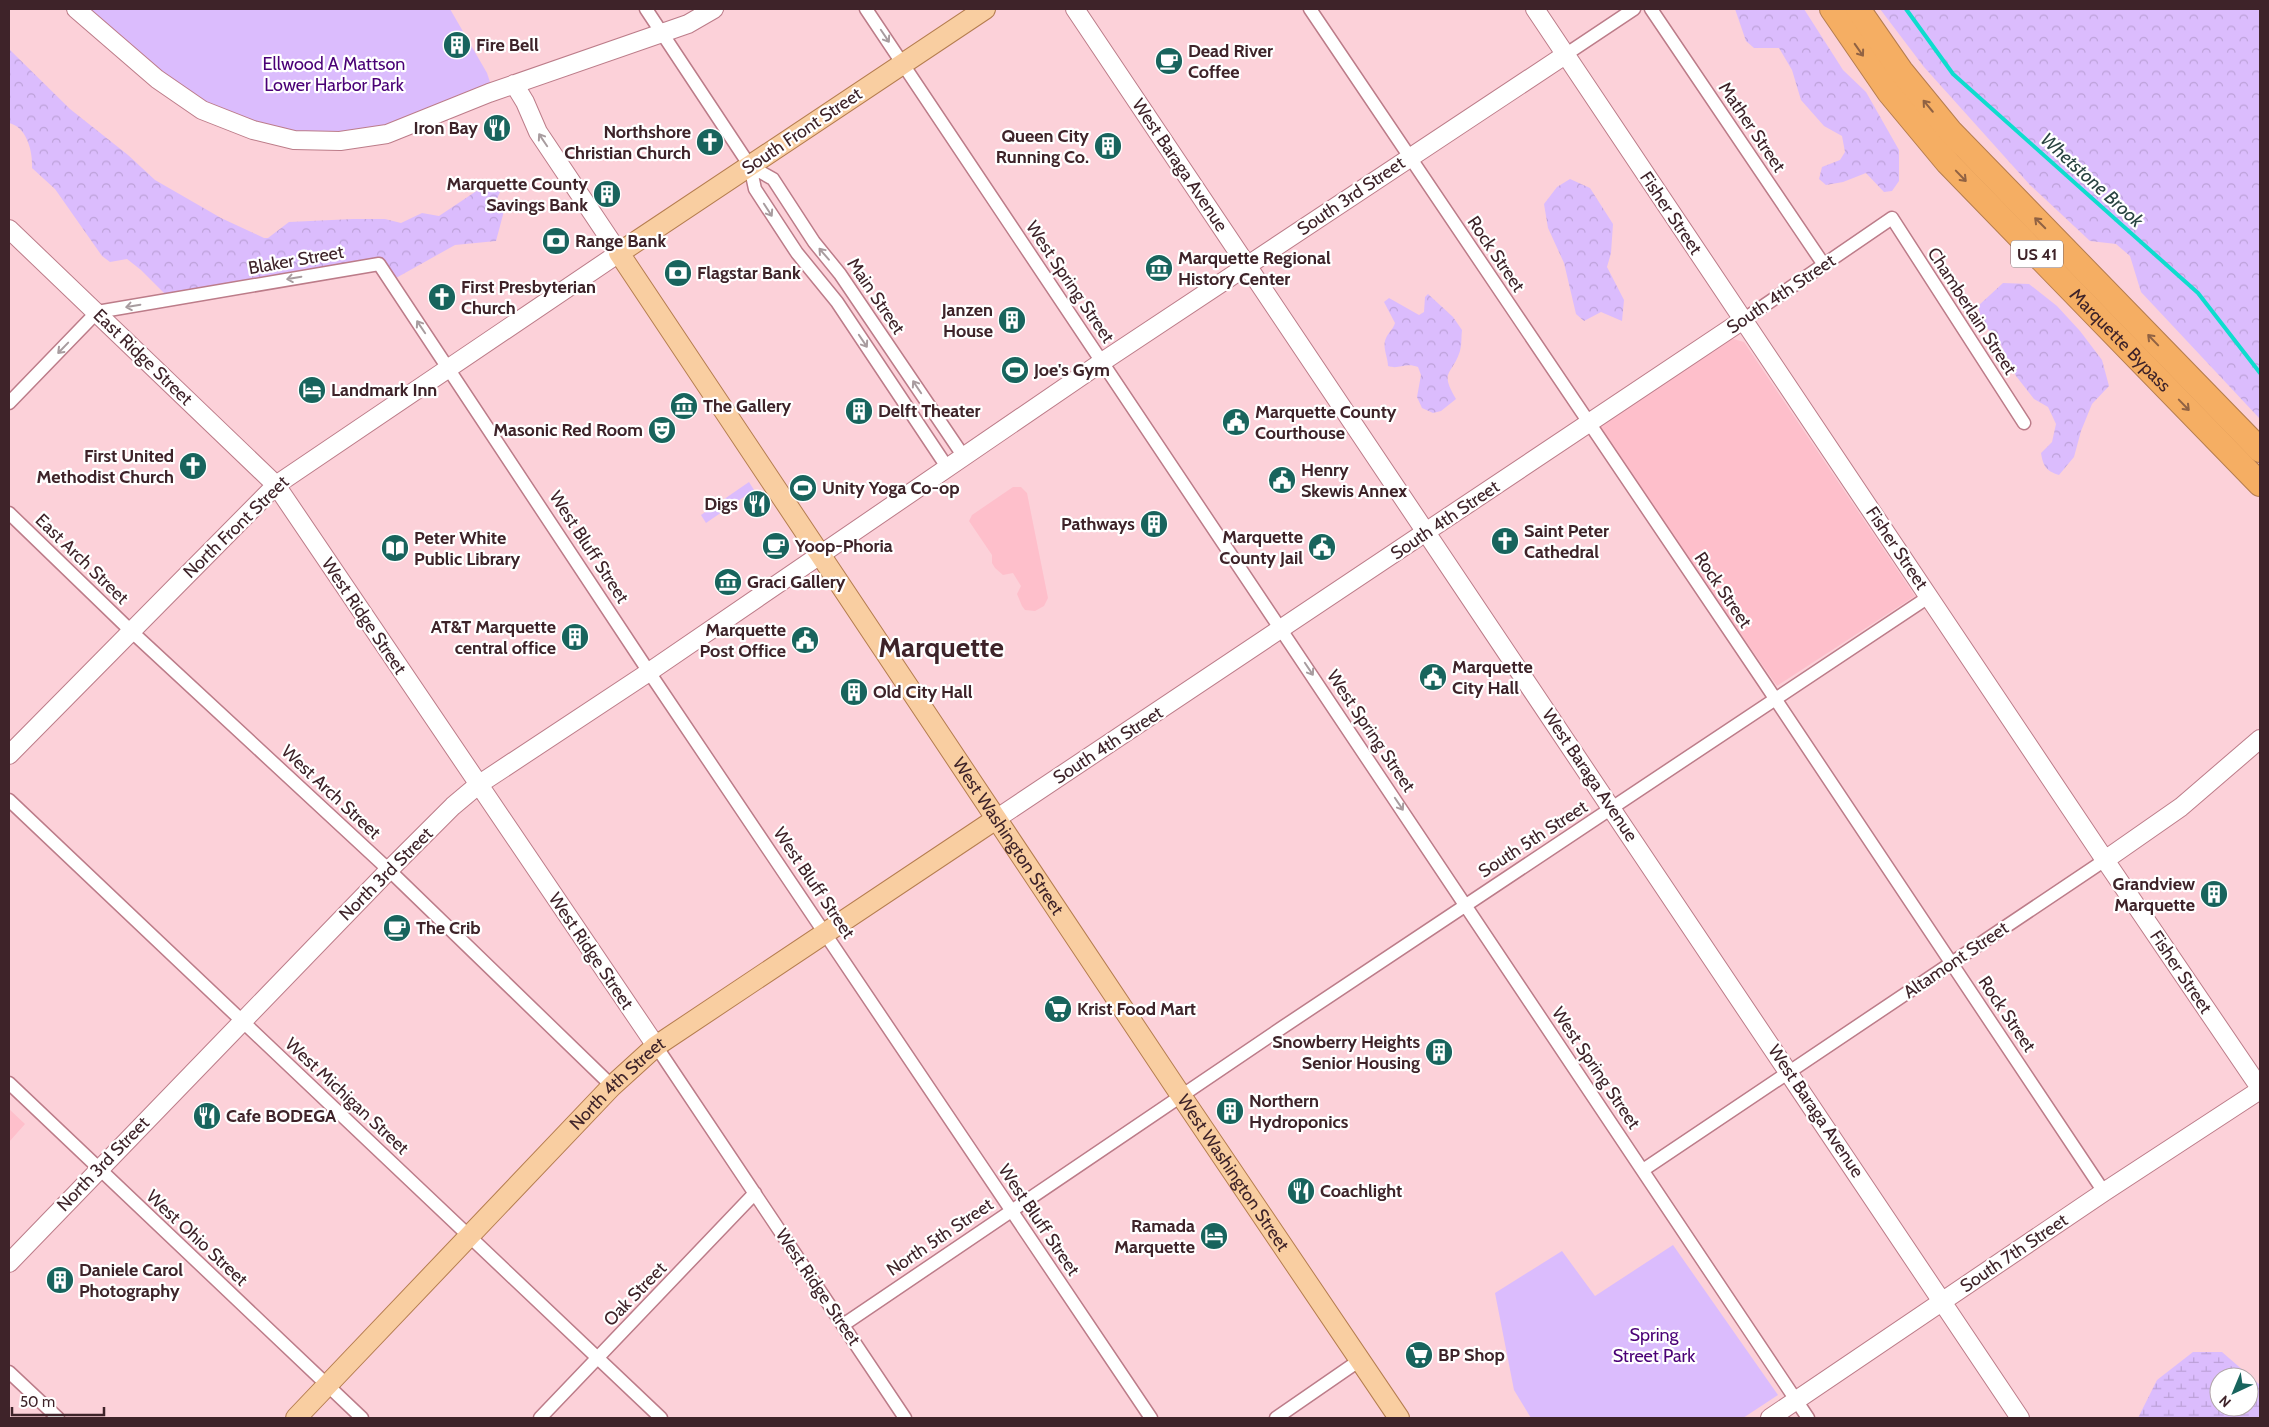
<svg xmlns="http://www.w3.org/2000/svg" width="2269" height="1427" viewBox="0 0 2269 1427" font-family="Cabin,sans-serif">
<defs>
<pattern id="forest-crowns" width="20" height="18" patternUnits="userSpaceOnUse" patternTransform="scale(1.25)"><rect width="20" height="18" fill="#dbbcfd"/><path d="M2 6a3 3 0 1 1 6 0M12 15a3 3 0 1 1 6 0" fill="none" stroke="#bda1d9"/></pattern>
<pattern id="wetland-marsh" width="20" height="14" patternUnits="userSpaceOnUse" patternTransform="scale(1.25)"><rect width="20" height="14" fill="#dbbcfd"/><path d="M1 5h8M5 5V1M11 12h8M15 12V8" fill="none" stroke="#bda1d9"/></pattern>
</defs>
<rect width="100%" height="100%" fill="#fcd1d9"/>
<!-- built -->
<path fill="#febfcb" d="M1730,338L1744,342L1915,596L1777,686L1596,427Z
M1013,487H1021L1027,493L1048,598L1044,606L1035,611L1025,610L1022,606L1017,594L1021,586L1013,573L1003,575L995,568L992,563V555L969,521L972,515Z
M9,1109L25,1124L9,1142Z"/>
<!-- forest -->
<path fill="url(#forest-crowns)" d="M1735,9H1804L1843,70L1866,92L1899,150V181L1892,191L1884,192L1866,173L1843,182L1826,185L1819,179L1822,167L1840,160L1845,152L1842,136L1824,126L1801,100L1792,70L1779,48H1754L1746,41Z
M1880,9H2260V419L2141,292L2130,256L2116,244L2090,241L2030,185L1924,67Z
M9,49L70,109L128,155L155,180L221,218L264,238H268L289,222L353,219H385L401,223L422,213L439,216L487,184L498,186L500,192L496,201L504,211L496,241L455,245L396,278L390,274L386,263L378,259L167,296L141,270L127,259L110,262L102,256L55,189L32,168C33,152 27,127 9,123Z
M1570,179L1590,188L1613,224L1611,253L1607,267L1624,300L1622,321L1601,312L1584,321L1576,314L1564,263L1548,228L1544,204L1557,187Z
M2003,283L2029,284L2057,306L2080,331L2102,360L2109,386L2092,404L2081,431L2074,457L2059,475C2046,471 2043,466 2041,453L2052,442L2056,424L2048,407L2034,399L2016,376L1997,337L1983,325L1978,306Z
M1428,294L1453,317L1462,330C1461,337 1462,344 1460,351C1452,376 1439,370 1456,399L1441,411L1433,413L1422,408L1417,397L1421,375L1418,367C1405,362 1399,370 1388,366C1388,358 1383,349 1385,341C1387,333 1393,330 1395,323L1384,302L1389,298L1419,315L1424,312L1425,297Z"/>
<!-- wetland -->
<path fill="url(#wetland-marsh)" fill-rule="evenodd" d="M2193,1352H2222L2260,1385V1418H2138L2157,1380ZM2219,1377H2249V1407H2219Z"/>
<!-- park -->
<path fill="#dbbcfd" d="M76,9H450L487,73L493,91L387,134L294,140L202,110Z
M749,482L754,490L706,523L701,515Z
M1673,1245L1778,1395L1743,1418H1531L1514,1390L1495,1293L1562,1251L1595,1296Z"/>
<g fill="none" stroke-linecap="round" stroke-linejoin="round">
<!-- stream -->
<path stroke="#0eddce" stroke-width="4" d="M1906,9L1953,74L2198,293L2260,373"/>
<defs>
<path id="street" d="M646,9L750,166L755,189L797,253L837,302L947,467
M866,9L1808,1418
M1310,9L1764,682L2104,1192
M1651,9L1824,265
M1565,55L1634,9
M750,166L773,179L814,242L840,274L964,457
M1743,320L1892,218L2024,423
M9,403L97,312L379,264L649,672L1151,1418
M9,513L131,631L389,870L612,1086
M9,800L661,1418
M656,1046L905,1418
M9,1083L362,1418
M1643,1170L2105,860
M843,1325L1283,1027L1930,596
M9,1372L58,1418
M540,1418L755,1193
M1276,1418L1360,1360"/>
<path id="secondary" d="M76,9L157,79L202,110L253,130L294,140L340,141L387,134L489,93L688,24L714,9
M1075,9L2020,1418
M1535,9L2105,860L2260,1088
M9,229L276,485L656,1046
M9,755L276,485L619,253L538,132L525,102L514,84
M996,819L1743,320
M2105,860L2181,807L2260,739
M9,1263L389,870L453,806L478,785L649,672L1102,362L1565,55
M1770,1418L2104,1192L2260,1090"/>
<g id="primary">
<path id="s1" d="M985,9L619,253L1182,1097L1399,1418"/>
<path id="s2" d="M296,1418L612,1086L656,1046L996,819"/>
</g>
<g id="highway">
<path id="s3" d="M1832,9L1889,92L1948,163L2260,484"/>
<path d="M1858,9L1901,71L1950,131L2260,450"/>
</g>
</defs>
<!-- street casing -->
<use href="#street" stroke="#bc7c89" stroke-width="15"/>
<!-- secondary casing -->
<use href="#secondary" stroke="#bc7c89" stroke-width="20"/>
<!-- primary casing -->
<use href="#primary" stroke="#b57d4f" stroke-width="22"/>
<!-- highway casing -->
<use href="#highway" stroke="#b57d4f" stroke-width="26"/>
<!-- street -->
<use href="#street" stroke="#fff" stroke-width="12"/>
<!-- secondary -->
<use href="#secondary" stroke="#fff" stroke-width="18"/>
<!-- primary -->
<use href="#primary" stroke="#f9cea1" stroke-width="20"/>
<!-- highway -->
<use href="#highway" stroke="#f5ae63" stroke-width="24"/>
</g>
<!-- one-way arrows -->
<defs><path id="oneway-shaft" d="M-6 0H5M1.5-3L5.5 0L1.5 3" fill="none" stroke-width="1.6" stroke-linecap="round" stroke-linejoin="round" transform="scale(1.25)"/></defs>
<g stroke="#a89c9f">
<use href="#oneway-shaft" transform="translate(885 36) rotate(56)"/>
<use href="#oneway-shaft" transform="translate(543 140) rotate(-124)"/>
<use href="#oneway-shaft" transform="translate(768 210) rotate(57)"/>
<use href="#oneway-shaft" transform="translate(824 254) rotate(-131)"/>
<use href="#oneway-shaft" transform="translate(294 278) rotate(170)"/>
<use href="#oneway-shaft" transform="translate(133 306) rotate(170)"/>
<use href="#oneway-shaft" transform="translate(421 327) rotate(-124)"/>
<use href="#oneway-shaft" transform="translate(863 341) rotate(56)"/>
<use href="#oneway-shaft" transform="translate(63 348) rotate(134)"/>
<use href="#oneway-shaft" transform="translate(917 387) rotate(-124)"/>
<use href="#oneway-shaft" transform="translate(1309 669) rotate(56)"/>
<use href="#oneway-shaft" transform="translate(1399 804) rotate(56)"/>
</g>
<g stroke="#906243">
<use href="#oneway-shaft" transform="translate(1859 50) rotate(55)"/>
<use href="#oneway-shaft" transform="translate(1928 106) rotate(-130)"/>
<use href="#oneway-shaft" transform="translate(1961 176) rotate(46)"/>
<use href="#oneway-shaft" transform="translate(2040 223) rotate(-135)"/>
<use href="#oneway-shaft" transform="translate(2153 340) rotate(-134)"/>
<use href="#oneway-shaft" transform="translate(2184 405) rotate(46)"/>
</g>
<!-- icons -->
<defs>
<symbol id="building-disc" viewBox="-11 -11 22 22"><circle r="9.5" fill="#18645d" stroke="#fff"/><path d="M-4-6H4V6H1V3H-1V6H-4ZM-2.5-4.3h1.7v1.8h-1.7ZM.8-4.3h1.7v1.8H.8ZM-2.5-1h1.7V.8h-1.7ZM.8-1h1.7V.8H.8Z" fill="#fff"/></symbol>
<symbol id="cafe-disc" viewBox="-11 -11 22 22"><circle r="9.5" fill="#18645d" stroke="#fff"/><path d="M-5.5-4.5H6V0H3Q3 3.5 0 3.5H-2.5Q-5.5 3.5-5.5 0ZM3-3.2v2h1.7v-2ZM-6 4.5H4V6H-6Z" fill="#fff"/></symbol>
<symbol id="restaurant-disc" viewBox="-11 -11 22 22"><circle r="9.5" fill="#18645d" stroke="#fff"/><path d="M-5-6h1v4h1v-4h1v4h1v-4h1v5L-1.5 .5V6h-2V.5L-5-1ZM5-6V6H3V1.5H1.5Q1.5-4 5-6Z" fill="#fff"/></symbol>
<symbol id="church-disc" viewBox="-11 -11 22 22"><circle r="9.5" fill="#18645d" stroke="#fff"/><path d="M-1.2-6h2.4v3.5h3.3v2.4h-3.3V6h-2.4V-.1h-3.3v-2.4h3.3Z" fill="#fff"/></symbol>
<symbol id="bank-disc" viewBox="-11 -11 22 22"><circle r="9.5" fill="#18645d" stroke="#fff"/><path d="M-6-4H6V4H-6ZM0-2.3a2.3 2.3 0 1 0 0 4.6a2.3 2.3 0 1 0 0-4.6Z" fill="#fff"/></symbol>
<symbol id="museum-disc" viewBox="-11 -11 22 22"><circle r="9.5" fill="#18645d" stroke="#fff"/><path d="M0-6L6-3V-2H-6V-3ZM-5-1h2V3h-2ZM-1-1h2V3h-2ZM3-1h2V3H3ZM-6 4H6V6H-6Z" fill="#fff"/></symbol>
<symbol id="stadium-disc" viewBox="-11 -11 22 22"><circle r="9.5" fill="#18645d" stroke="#fff"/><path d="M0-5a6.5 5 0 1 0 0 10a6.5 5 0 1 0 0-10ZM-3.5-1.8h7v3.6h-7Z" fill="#fff"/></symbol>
<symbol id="hotel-disc" viewBox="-11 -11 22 22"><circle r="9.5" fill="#18645d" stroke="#fff"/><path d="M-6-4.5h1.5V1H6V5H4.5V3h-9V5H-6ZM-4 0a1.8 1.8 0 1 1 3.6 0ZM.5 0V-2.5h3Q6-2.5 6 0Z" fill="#fff"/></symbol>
<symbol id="civic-disc" viewBox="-11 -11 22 22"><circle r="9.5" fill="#18645d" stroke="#fff"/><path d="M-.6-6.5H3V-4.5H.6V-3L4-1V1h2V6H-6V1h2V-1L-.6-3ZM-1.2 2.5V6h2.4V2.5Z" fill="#fff"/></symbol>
<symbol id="theatre-disc" viewBox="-11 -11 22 22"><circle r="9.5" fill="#18645d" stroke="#fff"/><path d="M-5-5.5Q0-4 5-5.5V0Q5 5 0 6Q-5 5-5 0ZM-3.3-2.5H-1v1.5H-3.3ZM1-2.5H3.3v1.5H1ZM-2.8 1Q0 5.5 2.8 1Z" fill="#fff"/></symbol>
<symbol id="library-disc" viewBox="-11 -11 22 22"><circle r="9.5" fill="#18645d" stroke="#fff"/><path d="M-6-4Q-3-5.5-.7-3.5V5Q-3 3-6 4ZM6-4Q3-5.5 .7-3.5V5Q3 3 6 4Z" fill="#fff"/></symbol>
<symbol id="supermarket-disc" viewBox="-11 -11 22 22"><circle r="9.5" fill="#18645d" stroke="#fff"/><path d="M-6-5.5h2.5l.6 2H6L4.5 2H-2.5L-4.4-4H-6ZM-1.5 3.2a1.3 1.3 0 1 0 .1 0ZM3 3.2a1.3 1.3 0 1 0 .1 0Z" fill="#fff"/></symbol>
</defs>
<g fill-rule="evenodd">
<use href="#building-disc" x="441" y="29" width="32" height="32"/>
<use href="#cafe-disc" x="1153" y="45" width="32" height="32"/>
<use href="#restaurant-disc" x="481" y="112" width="32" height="32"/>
<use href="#church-disc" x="694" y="126" width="32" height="32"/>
<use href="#building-disc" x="1092" y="130" width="32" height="32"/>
<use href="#building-disc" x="591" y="178" width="32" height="32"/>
<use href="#bank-disc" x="540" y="225" width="32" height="32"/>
<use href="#museum-disc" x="1143" y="252" width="32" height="32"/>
<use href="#bank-disc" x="662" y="257" width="32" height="32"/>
<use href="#church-disc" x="426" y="281" width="32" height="32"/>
<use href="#building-disc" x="996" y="304" width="32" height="32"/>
<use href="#stadium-disc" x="999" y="354" width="32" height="32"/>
<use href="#hotel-disc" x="296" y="374" width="32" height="32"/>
<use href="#museum-disc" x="668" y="390" width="32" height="32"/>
<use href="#building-disc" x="843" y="395" width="32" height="32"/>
<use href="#civic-disc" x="1220" y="406" width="32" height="32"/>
<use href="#theatre-disc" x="646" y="414" width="32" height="32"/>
<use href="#church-disc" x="177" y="450" width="32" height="32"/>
<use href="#civic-disc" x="1266" y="464" width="32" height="32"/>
<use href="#stadium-disc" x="787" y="472" width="32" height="32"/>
<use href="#restaurant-disc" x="741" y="488" width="32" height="32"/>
<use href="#building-disc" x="1138" y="508" width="32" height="32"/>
<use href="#church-disc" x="1489" y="525" width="32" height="32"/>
<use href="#cafe-disc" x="760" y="530" width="32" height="32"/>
<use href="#civic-disc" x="1306" y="531" width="32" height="32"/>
<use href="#library-disc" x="379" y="532" width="32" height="32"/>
<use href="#museum-disc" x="712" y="566" width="32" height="32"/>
<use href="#building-disc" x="559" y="621" width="32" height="32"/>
<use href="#civic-disc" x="789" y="624" width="32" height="32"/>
<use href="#civic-disc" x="1417" y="661" width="32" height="32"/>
<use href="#building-disc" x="838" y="676" width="32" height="32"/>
<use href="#building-disc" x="2198" y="878" width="32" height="32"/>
<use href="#cafe-disc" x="381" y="912" width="32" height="32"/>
<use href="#supermarket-disc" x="1042" y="993" width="32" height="32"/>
<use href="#building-disc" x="1423" y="1036" width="32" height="32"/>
<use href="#building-disc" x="1214" y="1095" width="32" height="32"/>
<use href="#restaurant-disc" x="191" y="1100" width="32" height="32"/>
<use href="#restaurant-disc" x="1285" y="1175" width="32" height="32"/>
<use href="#hotel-disc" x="1198" y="1220" width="32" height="32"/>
<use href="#building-disc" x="44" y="1264" width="32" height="32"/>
<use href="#supermarket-disc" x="1403" y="1339" width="32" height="32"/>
</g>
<g text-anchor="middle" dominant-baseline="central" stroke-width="4.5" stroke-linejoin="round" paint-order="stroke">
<!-- shield labels -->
<rect fill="#fff" stroke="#786569" stroke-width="1" x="2011" y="240.5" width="52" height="27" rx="4"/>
<g font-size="16" font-weight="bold" fill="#3e2329">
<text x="2037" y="254">US 41</text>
</g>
<!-- poi labels -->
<g font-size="18" font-weight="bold" fill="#3e2329" stroke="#fff" text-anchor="start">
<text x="476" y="45">Fire Bell</text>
<text x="1188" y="51">Dead River<tspan x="1188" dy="21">Coffee</tspan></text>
<text x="478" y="128" text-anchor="end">Iron Bay</text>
<text x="691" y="132" text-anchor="end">Northshore<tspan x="691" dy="21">Christian Church</tspan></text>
<text x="1089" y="136" text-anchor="end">Queen City<tspan x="1089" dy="21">Running Co.</tspan></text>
<text x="588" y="184" text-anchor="end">Marquette County<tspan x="588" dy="21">Savings Bank</tspan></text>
<text x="575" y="241">Range Bank</text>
<text x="1178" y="258">Marquette Regional<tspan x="1178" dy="21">History Center</tspan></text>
<text x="697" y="273">Flagstar Bank</text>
<text x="461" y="287">First Presbyterian<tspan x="461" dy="21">Church</tspan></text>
<text x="993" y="310" text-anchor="end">Janzen<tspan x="993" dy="21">House</tspan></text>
<text x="1034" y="370">Joe's Gym</text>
<text x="331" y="390">Landmark Inn</text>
<text x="703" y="406">The Gallery</text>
<text x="878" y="411">Delft Theater</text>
<text x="1255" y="412">Marquette County<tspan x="1255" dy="21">Courthouse</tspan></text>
<text x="643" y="430" text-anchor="end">Masonic Red Room</text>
<text x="174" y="456" text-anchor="end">First United<tspan x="174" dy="21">Methodist Church</tspan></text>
<text x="1301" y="470">Henry<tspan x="1301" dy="21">Skewis Annex</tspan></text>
<text x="822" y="488">Unity Yoga Co-op</text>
<text x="738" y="504" text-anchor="end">Digs</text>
<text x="1135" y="524" text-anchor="end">Pathways</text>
<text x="1524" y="531">Saint Peter<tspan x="1524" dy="21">Cathedral</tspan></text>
<text x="1303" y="537" text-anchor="end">Marquette<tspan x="1303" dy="21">County Jail</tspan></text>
<text x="414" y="538">Peter White<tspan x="414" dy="21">Public Library</tspan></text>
<text x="795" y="546">Yoop-Phoria</text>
<text x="747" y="582">Graci Gallery</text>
<text x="556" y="627" text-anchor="end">AT&amp;T Marquette<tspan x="556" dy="21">central office</tspan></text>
<text x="786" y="630" text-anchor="end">Marquette<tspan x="786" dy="21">Post Office</tspan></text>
<text x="1452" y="667">Marquette<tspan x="1452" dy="21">City Hall</tspan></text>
<text x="873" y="692">Old City Hall</text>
<text x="2195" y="884" text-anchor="end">Grandview<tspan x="2195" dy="21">Marquette</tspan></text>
<text x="416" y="928">The Crib</text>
<text x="1077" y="1009">Krist Food Mart</text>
<text x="1420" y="1042" text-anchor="end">Snowberry Heights<tspan x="1420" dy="21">Senior Housing</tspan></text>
<text x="1249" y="1101">Northern<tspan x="1249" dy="21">Hydroponics</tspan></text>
<text x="226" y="1116">Cafe BODEGA</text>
<text x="1320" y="1191">Coachlight</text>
<text x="1195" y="1226" text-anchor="end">Ramada<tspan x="1195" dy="21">Marquette</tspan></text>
<text x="79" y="1270">Daniele Carol<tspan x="79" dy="21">Photography</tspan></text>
<text x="1438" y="1355">BP Shop</text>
</g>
<!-- park labels -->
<g font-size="18" fill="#4a0076" stroke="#fff">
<text x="334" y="64">Ellwood A Mattson<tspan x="334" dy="21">Lower Harbor Park</tspan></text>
<text x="1654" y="1335">Spring<tspan x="1654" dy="21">Street Park</tspan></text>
</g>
<!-- street labels -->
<g font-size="18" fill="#3e2329" stroke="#fff">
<text transform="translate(1752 127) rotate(56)">Mather Street</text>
<text transform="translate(802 131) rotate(-34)">South Front Street</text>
<text transform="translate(1180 165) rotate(56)">West Baraga Avenue</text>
<text transform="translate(1351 196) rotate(-34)">South 3rd Street</text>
<text transform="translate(1671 213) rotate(56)">Fisher Street</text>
<text transform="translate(1496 254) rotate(56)">Rock Street</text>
<text transform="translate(296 260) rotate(-10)">Blaker Street</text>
<text transform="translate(1070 282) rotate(56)">West Spring Street</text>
<text transform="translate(1781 294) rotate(-34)">South 4th Street</text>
<text transform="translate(876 296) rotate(56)">Main Street</text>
<text transform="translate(1972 311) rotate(57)">Chamberlain Street</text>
<text stroke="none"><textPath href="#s3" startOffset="440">Marquette Bypass</textPath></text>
<text transform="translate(143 357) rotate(44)">East Ridge Street</text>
<text transform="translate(1445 520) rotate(-34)">South 4th Street</text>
<text transform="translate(236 527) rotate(-44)">North Front Street</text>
<text transform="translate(589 547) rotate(57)">West Bluff Street</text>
<text transform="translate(1897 548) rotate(56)">Fisher Street</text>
<text transform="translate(82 559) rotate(44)">East Arch Street</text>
<text transform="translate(1723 590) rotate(56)">Rock Street</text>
<text transform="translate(364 616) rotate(56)">West Ridge Street</text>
<text transform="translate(1371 731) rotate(56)">West Spring Street</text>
<text transform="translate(1108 745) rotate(-33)">South 4th Street</text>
<text transform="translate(1590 775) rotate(56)">West Baraga Avenue</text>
<text transform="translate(331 792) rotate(43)">West Arch Street</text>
<text stroke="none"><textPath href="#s1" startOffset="1141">West Washington Street</textPath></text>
<text transform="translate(1533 839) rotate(-33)">South 5th Street</text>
<text transform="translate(386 874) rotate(-45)">North 3rd Street</text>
<text transform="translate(814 883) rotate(56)">West Bluff Street</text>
<text transform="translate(591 951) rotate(56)">West Ridge Street</text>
<text transform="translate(1956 960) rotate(-34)">Altamont Street</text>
<text transform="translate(2181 972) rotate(56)">Fisher Street</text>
<text transform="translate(2007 1014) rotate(56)">Rock Street</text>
<text transform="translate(1596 1068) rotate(56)">West Spring Street</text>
<text stroke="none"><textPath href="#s2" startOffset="464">North 4th Street</textPath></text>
<text transform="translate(347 1096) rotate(43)">West Michigan Street</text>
<text transform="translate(1816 1111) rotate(56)">West Baraga Avenue</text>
<text transform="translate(103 1164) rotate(-46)">North 3rd Street</text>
<text stroke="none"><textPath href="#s1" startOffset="1546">West Washington Street</textPath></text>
<text transform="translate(1039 1220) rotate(56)">West Bluff Street</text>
<text transform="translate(940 1237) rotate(-34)">North 5th Street</text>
<text transform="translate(197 1238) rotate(43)">West Ohio Street</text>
<text transform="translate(2014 1253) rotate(-34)">South 7th Street</text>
<text transform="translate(818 1287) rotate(56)">West Ridge Street</text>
<text transform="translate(635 1294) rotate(-46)">Oak Street</text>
</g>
<!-- water labels -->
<g font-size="19" font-style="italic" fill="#2a4542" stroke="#fff">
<text transform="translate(2092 180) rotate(42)">Whetstone Brook</text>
</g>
<!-- town labels -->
<g font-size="28" font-weight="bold" fill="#3e2329" stroke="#fff">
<text x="941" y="647">Marquette</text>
</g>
</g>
<!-- border -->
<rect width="2269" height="1427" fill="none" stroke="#3e2329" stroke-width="20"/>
<!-- north arrow -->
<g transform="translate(2234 1392) rotate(224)"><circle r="24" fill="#ffffff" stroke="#b2a7a9"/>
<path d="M0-4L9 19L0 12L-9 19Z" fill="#18645d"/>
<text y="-8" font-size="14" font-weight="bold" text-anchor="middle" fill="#3e2329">N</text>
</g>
<!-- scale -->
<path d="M12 1407v8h92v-8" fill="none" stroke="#3e2329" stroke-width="2.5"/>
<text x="20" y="1407" font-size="15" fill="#3e2329" stroke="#ffffff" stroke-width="4" paint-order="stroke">50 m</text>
</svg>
